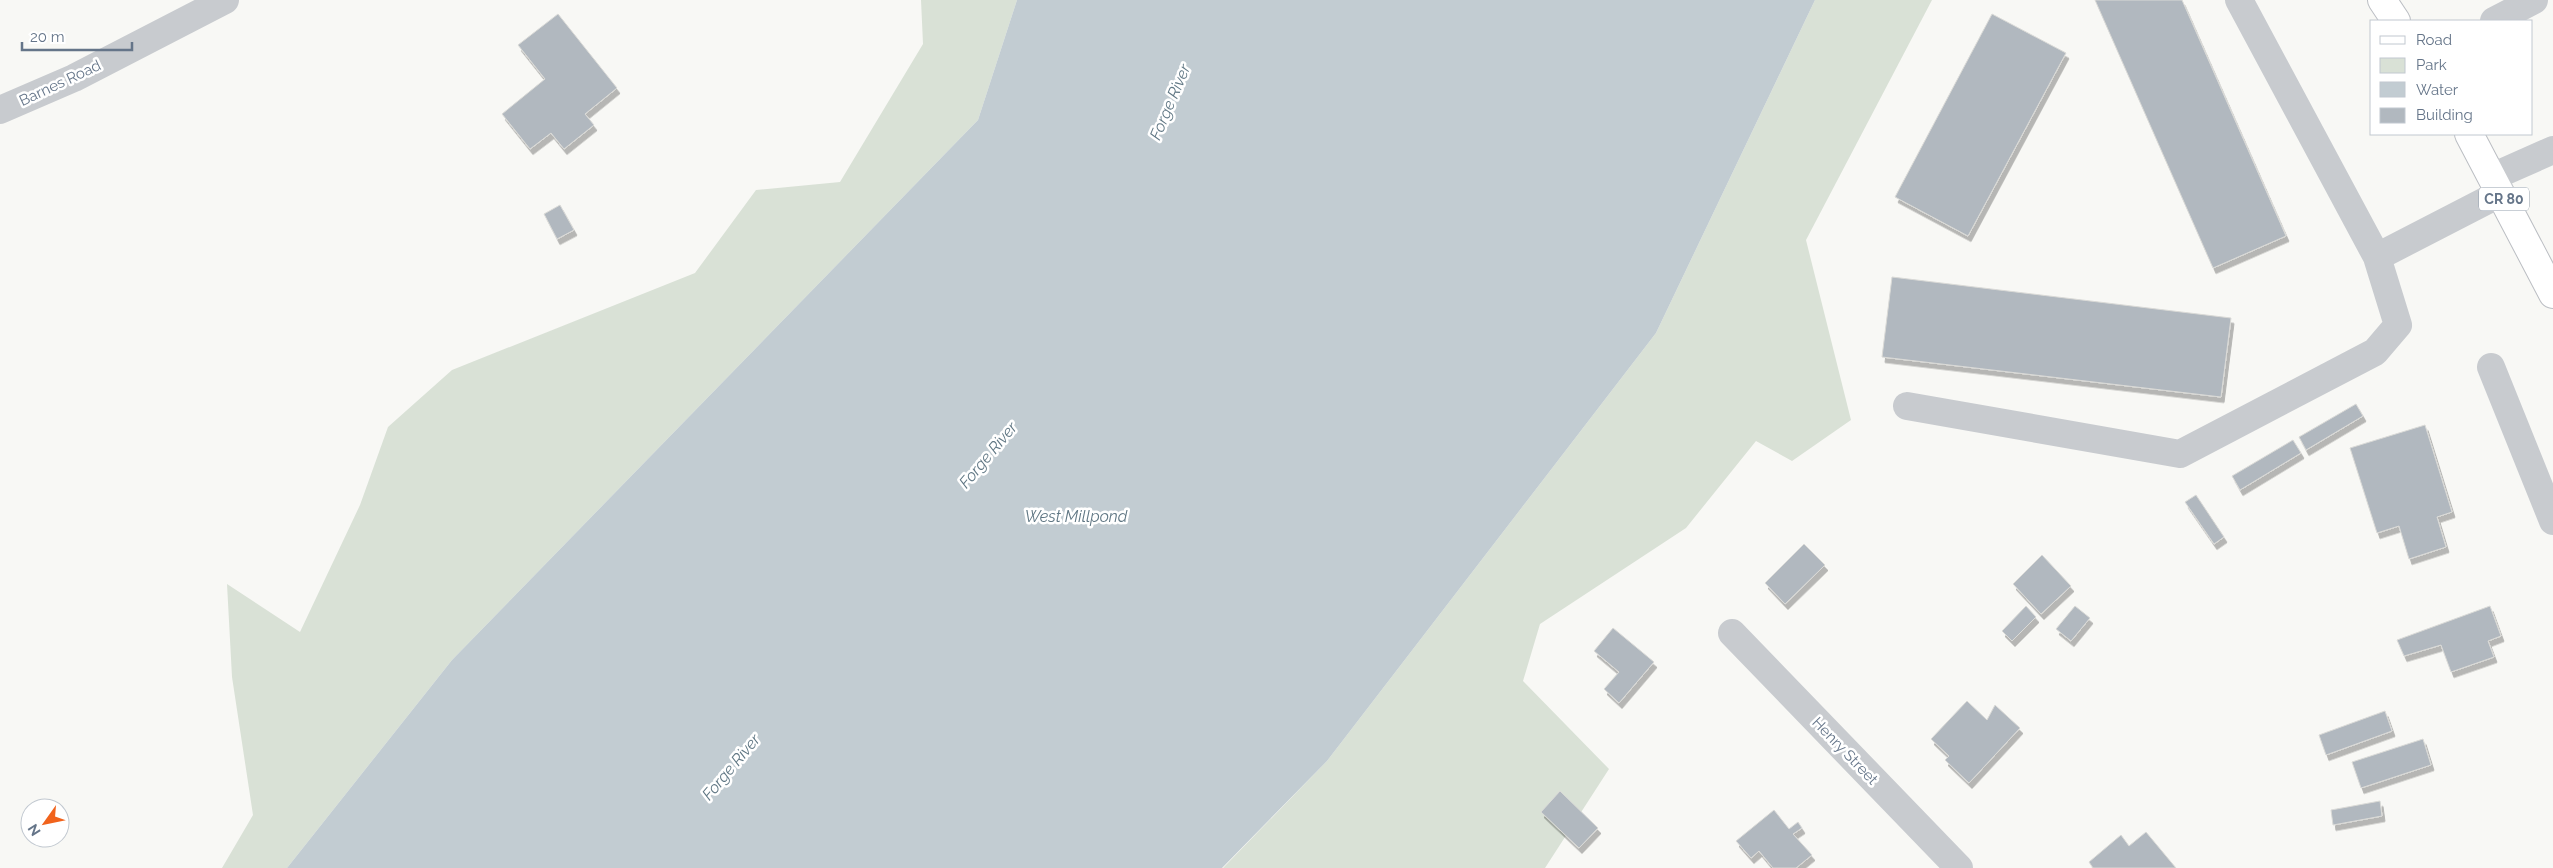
<svg xmlns="http://www.w3.org/2000/svg" width="2553" height="868" viewBox="0 0 2553 868" font-family="Raleway,sans-serif">
<defs>
<filter id="shadow"><feDropShadow dx="3" dy="5.5" stdDeviation="0" flood-color="#0004"/></filter>
</defs>
<rect width="100%" height="100%" fill="#f8f8f5"/>
<!-- green -->
<path fill="#d9e1d6" d="M921,0H1017L978,120L452,660L287,868H222L253,815L232,677L227,584L300,632L360,505L388,427L452,370L695,273L756,190L840,182L923,44Z
M1815,0H1932L1806,240L1851,420L1792,461L1756,441L1686,528L1540,624L1523,681L1609,769L1545,868H1223L1327,761L1656,333Z"/>
<!-- water -->
<path fill="#c2ccd2" d="M1017,0H1815L1656,333L1327,761L1222,868H287L452,660L978,120Z"/>
<!-- building -->
<path fill="#b1b8bf" stroke="#dadad7" filter="url(#shadow)" d="M2095,0H2182L2286,236L2213,268Z
M558,14L617,88L585,114L594,125L564,149L551,133L530,149L502,114L545,79L518,45Z
M1992,14L2066,53L1968,236L1895,197Z
M560,205L574,230L557,239L544,214Z
M1892,277L2231,318L2221,397L1882,357Z
M2356,404L2363,416L2306,450L2299,437Z
M2425,425L2452,512L2437,517L2446,547L2409,559L2399,526L2377,533L2350,448Z
M2293,440L2301,453L2240,490L2232,476Z
M2196,495L2224,537L2214,544L2185,502Z
M1804,544L1825,565L1785,604L1765,583Z
M2042,555L2071,586L2041,614L2013,584Z
M2026,606L2036,617L2012,641L2002,631Z
M2075,606L2090,618L2071,641L2056,629Z
M2490,606L2501,636L2488,641L2494,657L2451,672L2441,645L2404,656L2397,640Z
M1613,628L1654,662L1619,703L1604,689L1619,672L1594,651Z
M1967,701L1987,720L1995,705L2020,728L1969,783L1945,760L1949,756L1931,739Z
M2385,711L2392,731L2326,755L2319,735Z
M2423,739L2431,765L2361,788L2352,762Z
M1560,791L1598,828L1579,848L1541,812Z
M2380,801L2382,816L2333,825L2331,810Z
M1774,810L1789,829L1798,822L1802,828L1793,834L1812,855L1796,868H1773L1759,851L1751,858L1736,841Z
M2146,832L2176,868H2093L2089,862L2121,835L2129,846Z"/>
<g fill="none" stroke-linecap="round" stroke-linejoin="round">
<defs>
<path id="major" d="M2382,0L2396,21
M2469,134L2553,294"/>
</defs>
<!-- major casing -->
<use href="#major" stroke="#bbbec3" stroke-width="30"/>
<!-- minor -->
<path stroke="#c8cbcf" stroke-width="28" d="M2239,0L2377,257
M2494,21L2534,0
M0,110L74,78L225,0
M2492,177L2553,150
M2491,367L2553,521
M1907,406L2180,454L2375,352L2398,325L2377,257L2501,193
M1732,633L1959,868"/>
<!-- major -->
<use href="#major" stroke="#fff" stroke-width="28"/>
</g>
<g text-anchor="middle" dominant-baseline="central" stroke-width="5" stroke-linejoin="round" paint-order="stroke">
<!-- shield labels -->
<rect fill="#fff" stroke="#939eac" stroke-width="1" x="2479" y="187.5" width="50" height="23" rx="4"/>
<g font-size="14" font-weight="bold" fill="#657589">
<text x="2504" y="199">CR 80</text>
</g>
<!-- street labels -->
<g font-size="15" fill="#657589" stroke="#fff">
<text transform="translate(60 83) rotate(-25)">Barnes Road</text>
<text transform="translate(1845 751) rotate(46)">Henry Street</text>
</g>
<!-- water labels -->
<g font-size="16" font-style="italic" fill="#607784" stroke="#fff">
<text transform="translate(1170 102) rotate(-67)">Forge River</text>
<text transform="translate(988 455) rotate(-50)">Forge River</text>
<text x="1076" y="516">West Millpond</text>
<text transform="translate(731 767) rotate(-50)">Forge River</text>
</g>
</g>
<!-- legend -->
<rect x="2370" y="20" width="162" height="115" fill="#ffffff" stroke="#c1c8d0"/>
<rect x="2380" y="36" width="25" height="8" fill="#ffffff" stroke="#c1c8d0"/>
<text x="2416" y="45" font-size="15" fill="#657589">Road</text>
<rect x="2380" y="58" width="25" height="15" fill="#d9e1d6" stroke="#c1c8d0"/>
<text x="2416" y="70" font-size="15" fill="#657589">Park</text>
<rect x="2380" y="82" width="25" height="15" fill="#c2ccd2" stroke="#c1c8d0"/>
<text x="2416" y="95" font-size="15" fill="#657589">Water</text>
<rect x="2380" y="108" width="25" height="15" fill="#b1b8bf" stroke="#c1c8d0"/>
<text x="2416" y="120" font-size="15" fill="#657589">Building</text>
<!-- north arrow -->
<g transform="translate(45 823) rotate(237)"><circle r="24" fill="#ffffff" stroke="#c1c8d0"/>
<path d="M0-4L9 19L0 12L-9 19Z" fill="#f1631c"/>
<text y="-8" font-size="14" font-weight="bold" text-anchor="middle" fill="#657589">N</text>
</g>
<!-- scale -->
<path d="M22 42v8h110v-8" fill="none" stroke="#657589" stroke-width="2.5"/>
<text x="30" y="42" font-size="15" fill="#657589" stroke="#ffffff" stroke-width="4" paint-order="stroke">20 m</text>
</svg>
